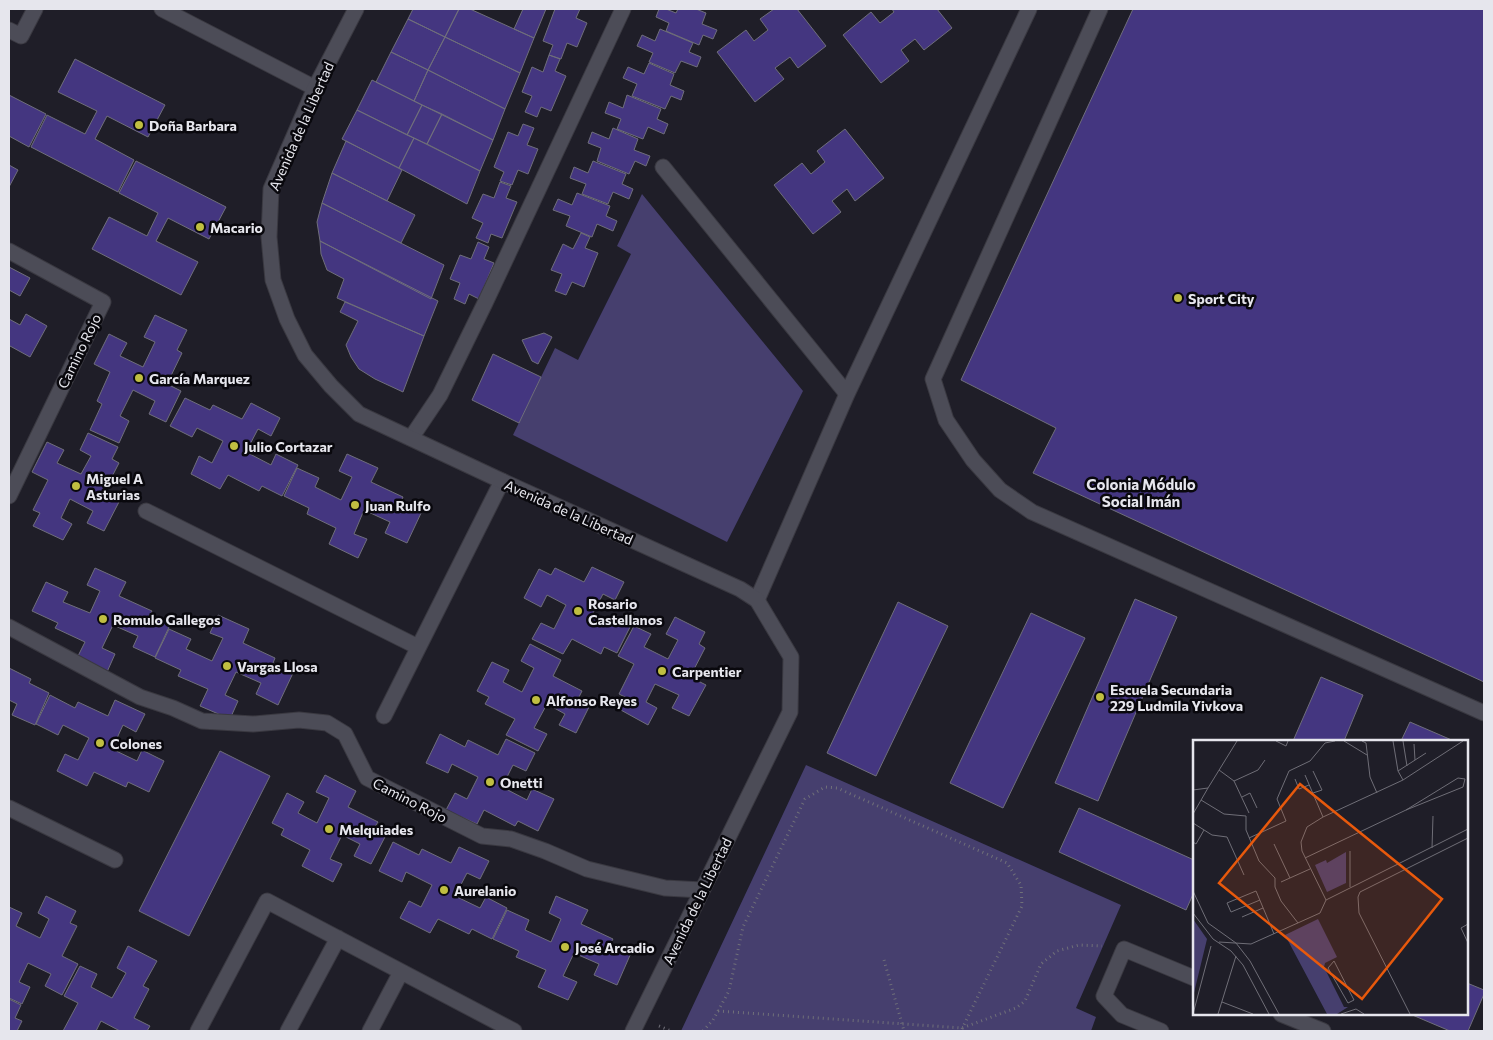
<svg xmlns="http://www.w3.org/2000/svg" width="1493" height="1040" viewBox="0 0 1493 1040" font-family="Commissioner,sans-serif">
<rect width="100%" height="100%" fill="#1f1e28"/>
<!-- green -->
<path fill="#463f6e" d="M642,194L803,391L727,542L513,435L555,348L578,360L631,254L617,246Z
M806,765L1121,905L1076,1008L1096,1017L1091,1031H681Z"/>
<!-- building -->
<path fill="#443680" stroke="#6f6e7b" d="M413,9H459L445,37L408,19Z
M459,9H470L534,38L520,73L445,37Z
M523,9H546L534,38L514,29Z
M555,9H580L576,18L587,23L577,47L567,43L561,59L549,55L553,45L543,41Z
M659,9H666L676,13L678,9H696L706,13L702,24L717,30L713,39L703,35L699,45L666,31L669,23L656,17Z
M774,9H797L826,46L798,68L790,57L775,68L784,79L755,102L717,52L746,30L754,41L768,30L760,19Z
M892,9H937L952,28L924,50L915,39L901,50L909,61L881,83L843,35L871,12L880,23L894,12Z
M1133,9H1484V682L1033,473L1056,428L961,380Z
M408,19L445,37L428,70L391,52Z
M660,29L693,43L689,52L701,57L697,67L681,61L675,73L649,62L653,53L637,46L642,35L655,41Z
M445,37L520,73L505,109L428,70Z
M391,52L428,70L414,101L376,82Z
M549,55L560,59L555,71L566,76L551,111L541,107L537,117L525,112L532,96L522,92L532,67L543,72Z
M75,59L165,105L148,137L107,116L95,139L134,160L118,192L31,147L47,115L85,134L97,111L58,92Z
M649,63L674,74L670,85L684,91L681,100L671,96L665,109L632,96L637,84L623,78L628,67L644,74Z
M428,70L505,109L493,140L414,101Z
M372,80L422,105L407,135L357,110Z
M9,95L46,114L29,147L9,136Z
M627,95L661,109L657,119L668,124L664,134L648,127L643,139L617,129L621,119L605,113L609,102L623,108Z
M422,105L442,114L427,144L407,135Z
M357,110L414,138L399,168L342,139Z
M442,114L493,140L480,171L427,144Z
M523,124L534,128L527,145L538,149L528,174L518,170L512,185L500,181L504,172L494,167L508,132L518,136Z
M613,128L638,139L634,150L650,156L646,166L635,161L629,174L597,161L601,148L588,143L592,132L609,139Z
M845,129L884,178L855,201L847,189L832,201L841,212L813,234L774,185L802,163L811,174L825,162L817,151Z
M414,138L480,171L467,204L399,168Z
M346,141L402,170L387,201L332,173Z
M136,161L226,207L209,239L168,218L156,241L198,262L181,295L92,249L109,217L147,236L158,213L119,193Z
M593,161L626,174L622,184L633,189L629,199L613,192L608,204L582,194L586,184L570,178L574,167L588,173Z
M9,165L18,170L9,187Z
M332,173L415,215L401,243L322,203Z
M500,182L511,186L506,198L517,202L502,238L491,234L488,243L476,238L483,223L472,218L483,194L494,198Z
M577,193L610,206L606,216L617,221L613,231L597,224L592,237L566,226L570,216L553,210L558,199L572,205Z
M322,203L444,265L431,299L320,241L317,222Z
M581,233L590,237L585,248L598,253L584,287L572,282L566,295L555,291L562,274L551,270L563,244L573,249Z
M320,241L438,301L424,336L337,298L344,279L327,270L321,254Z
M478,242L489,247L484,259L494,263L479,299L469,294L465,304L454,299L460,283L450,279L460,255L471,259Z
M9,267L30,278L20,296L9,290Z
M345,302L424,336L403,392L375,379L359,369L351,357L346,345L358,321L340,312Z
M26,314L47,326L30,357L10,346L9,348V319L20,325Z
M155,315L187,330L177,350L182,353L167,384L181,391L166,422L149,414L155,401L133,390L120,416L129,421L119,443L90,430L102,404L97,401L110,372L94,364L109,334L127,343L120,356L143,367L155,342L144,337Z
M544,333L552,337L538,364L532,361L522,340Z
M493,354L541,377L519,423L472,400Z
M185,398L210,410L213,405L242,419L251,403L280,418L271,436L258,429L246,452L271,465L276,454L298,465L282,496L262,486L259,491L228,475L220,489L191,474L199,456L212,463L223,441L197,428L192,437L170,426Z
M88,433L118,447L112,459L119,463L104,492L120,500L104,531L87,523L93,511L70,499L61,518L72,524L63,540L33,526L40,513L33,510L48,480L32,472L47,442L64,450L57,463L81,474L91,456L80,450Z
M347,454L378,468L371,482L403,497L401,502L422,511L407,543L385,533L390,522L364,510L354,534L367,539L358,558L329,544L336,528L307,514L309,508L284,496L297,468L319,478L315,487L341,500L352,477L339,471Z
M592,567L624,582L615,600L603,594L591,617L609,626L615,615L632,623L617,653L604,647L601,654L572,639L563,654L532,639L541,623L554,629L566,605L547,595L541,607L524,598L539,569L551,575L555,568L584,582Z
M95,568L126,582L119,596L152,611L149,616L170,625L155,657L133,647L138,636L113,625L102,648L115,654L107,672L77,658L85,642L55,628L58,623L32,611L46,582L68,592L63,602L90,613L100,591L87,585Z
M1135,599L1177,617L1098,801L1055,783Z
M898,602L948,626L876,776L827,753Z
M1031,613L1085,638L1003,808L950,783Z
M218,615L249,629L243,643L275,658L273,663L293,673L278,705L256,694L261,683L236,672L225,695L238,701L230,719L200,706L208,689L178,676L181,670L155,658L169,629L191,639L186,649L212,661L223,638L210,633Z
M675,617L705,632L699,644L705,648L690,677L706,685L689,716L672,708L679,695L655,684L646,702L657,708L648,725L619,709L625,697L619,694L634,664L618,656L634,626L651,634L644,647L668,659L678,640L666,634Z
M530,644L561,660L553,676L582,691L579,697L591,703L576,733L559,725L565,714L547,704L534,728L547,734L538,751L506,735L515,719L485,704L489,697L477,691L492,662L509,670L503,682L522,692L534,668L521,661Z
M9,668L31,679L29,683L49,693L35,725L12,715L17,704L9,700Z
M1321,677L1363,695L1344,741H1293Z
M50,695L75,708L78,702L108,716L115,700L145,714L136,732L123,725L112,749L137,761L142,750L164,761L149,792L128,782L126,787L94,772L87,786L57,771L65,754L78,760L89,738L63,725L58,735L36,724Z
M1410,722L1454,741H1401Z
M440,734L465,747L468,740L498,755L506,739L535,753L526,771L513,765L502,787L527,800L532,789L554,799L538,831L518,821L515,826L484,810L477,824L446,810L455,793L467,799L478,777L452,764L448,773L426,763Z
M220,751L270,776L189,936L139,911Z
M325,775L356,791L348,807L378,822L374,828L386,835L371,864L354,856L360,844L342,835L330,859L342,864L333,882L302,866L310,850L281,835L284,829L272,823L287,793L304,802L298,813L317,823L329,798L316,792Z
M1079,808L1194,860V892L1186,910L1059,852Z
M393,842L419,855L422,849L451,863L459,847L489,861L480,879L467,873L455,896L480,908L486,897L507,908L492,939L472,929L469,934L438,919L430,933L400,918L409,901L421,907L432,885L406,872L402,882L379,871Z
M46,896L76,911L70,923L77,926L62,956L78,964L62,995L45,986L51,974L28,963L19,982L30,987L22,1004L9,998V907L22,913L16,926L40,938L49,919L38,913Z
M556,896L588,910L581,924L613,939L610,944L631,953L617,985L594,975L599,964L574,953L563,976L577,982L568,1000L538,987L546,970L516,957L519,951L493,939L507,910L529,920L525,930L551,942L561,919L549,913Z
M128,946L157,961L143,986L149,989L134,1018L150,1026L147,1031H120L101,1021L96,1031H63L78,1003L64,996L80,966L97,974L91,987L112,998L126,973L117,968Z
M1467,983L1484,990V994L1468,1031H1450L1410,1014H1467Z
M9,999L21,1005L15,1018L22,1021L17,1031H9Z"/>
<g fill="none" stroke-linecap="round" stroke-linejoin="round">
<defs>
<path id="service" d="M162,9L315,88
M1100,9L933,379L946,420L973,460L1000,490L1032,512L1484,713
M9,30L21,36L35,9
M663,167L847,394
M411,438L440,395L485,303L623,9
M146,511L418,647
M757,600L847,394L1029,9
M384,716L502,481
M9,808L115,860
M1281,1014L1323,1031
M198,1031L267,901L514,1031
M288,1031L338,938
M370,1031L401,972
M1161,1031L1122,1015L1104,996L1124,949L1194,978"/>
<path id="pedestrian" d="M9,251L103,302L9,496
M9,627L140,697L173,708L202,721L253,724L299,720L327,723L345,734L367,778L482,836L511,839L545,851L587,869L665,888L702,890"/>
<path id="tertiary" d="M356,9L315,88L271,189L269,237L273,280L287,319L305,355L331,386L359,414L502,481L740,589L757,600L791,657L790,712L633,1031"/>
</defs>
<!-- service casing -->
<use href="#service" stroke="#3a3941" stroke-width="17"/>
<!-- pedestrian casing -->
<use href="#pedestrian" stroke="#3a3941" stroke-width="17"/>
<!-- tertiary casing -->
<use href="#tertiary" stroke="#3a3941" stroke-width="17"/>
<!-- path -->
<path stroke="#707079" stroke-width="3" stroke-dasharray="1 4" stroke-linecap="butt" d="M884,960L904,1031
M718,1011L962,1028L1016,1008L1025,1001L1041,964L1057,951L1079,945L1102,946
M659,1026L671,1031
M703,1031L713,1020L729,991L743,927L805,799L825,787L837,788L1007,863L1021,885L1022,906L961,1031"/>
<!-- service -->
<use href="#service" stroke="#4c4c57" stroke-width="15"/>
<!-- pedestrian -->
<use href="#pedestrian" stroke="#4c4c57" stroke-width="15"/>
<!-- tertiary -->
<use href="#tertiary" stroke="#4c4c57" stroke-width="15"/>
</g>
<!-- markers -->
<g fill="#c0be41" stroke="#09080d" stroke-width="2">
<circle cx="139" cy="125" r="5"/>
<circle cx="200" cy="227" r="5"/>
<circle cx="1178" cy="298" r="5"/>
<circle cx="139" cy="378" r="5"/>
<circle cx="234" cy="446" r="5"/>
<circle cx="76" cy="486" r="5"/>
<circle cx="355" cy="505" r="5"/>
<circle cx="578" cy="611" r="5"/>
<circle cx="103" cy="619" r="5"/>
<circle cx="227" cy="666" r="5"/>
<circle cx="662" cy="671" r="5"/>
<circle cx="1100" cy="697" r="5"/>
<circle cx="536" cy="700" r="5"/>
<circle cx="100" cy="743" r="5"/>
<circle cx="490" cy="782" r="5"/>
<circle cx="329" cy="829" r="5"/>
<circle cx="444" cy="890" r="5"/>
<circle cx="565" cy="947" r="5"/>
</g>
<g text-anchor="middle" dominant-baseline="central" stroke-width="5" stroke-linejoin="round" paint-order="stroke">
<!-- poi labels -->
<g font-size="14" font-weight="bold" fill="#e6e6ed" stroke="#09080d" text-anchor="start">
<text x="149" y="125">Doña Barbara</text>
<text x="210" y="227">Macario</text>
<text x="1188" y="298">Sport City</text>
<text x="149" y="378">García Marquez</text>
<text x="244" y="446">Julio Cortazar</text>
<text x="86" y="478">Miguel A<tspan x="86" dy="16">Asturias</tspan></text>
<text x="365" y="505">Juan Rulfo</text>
<text x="588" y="603">Rosario<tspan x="588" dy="16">Castellanos</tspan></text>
<text x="113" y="619">Romulo Gallegos</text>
<text x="237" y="666">Vargas Llosa</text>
<text x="672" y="671">Carpentier</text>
<text x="1110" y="689">Escuela Secundaria<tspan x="1110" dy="16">229 Ludmila Yivkova</tspan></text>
<text x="546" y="700">Alfonso Reyes</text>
<text x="110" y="743">Colones</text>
<text x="500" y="782">Onetti</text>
<text x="339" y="829">Melquiades</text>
<text x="454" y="890">Aurelanio</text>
<text x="575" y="947">José Arcadio</text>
</g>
<!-- street labels -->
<g font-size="14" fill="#e6e6ed" stroke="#09080d">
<text transform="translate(301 126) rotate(-66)">Avenida de la Libertad</text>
<text transform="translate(79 351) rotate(-64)">Camino Rojo</text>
<text transform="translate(569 512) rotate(24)">Avenida de la Libertad</text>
<text transform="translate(410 800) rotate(27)">Camino Rojo</text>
<text transform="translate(697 901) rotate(-64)">Avenida de la Libertad</text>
</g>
<!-- neighbourhood labels -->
<g font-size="15" font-weight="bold" fill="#e6e6ed" stroke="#09080d">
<text x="1141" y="484">Colonia Módulo<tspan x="1141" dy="17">Social Imán</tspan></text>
</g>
</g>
<!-- overview -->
<g transform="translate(1193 740)">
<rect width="275" height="275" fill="#1f1e28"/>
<path d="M153,112V143L134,152L122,125L133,120L134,123ZM0,179L14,199L0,257ZM125,179L144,217L132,223L131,227L151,267H155L144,274H134L92,195Z" fill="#463f6e"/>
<path fill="none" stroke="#6f6e77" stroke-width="1" d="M83,1L93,6L95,1M151,1L174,15M169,1L173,3L177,37L184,53M200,1L205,31L210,40M210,1L214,26M221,4L222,20M26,30L41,41M205,31L233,13M112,35L130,77M102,39L106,49L116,45M41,41L65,30L72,20M41,41L56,73M0,50L15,48L44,1M120,53L129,50L120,31M49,57L57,53L64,68M8,60L31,74L53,76V90L66,121L82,138V147L88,161L105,183M0,74L15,48M0,83L19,95L34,97L51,135M56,98L93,81L84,59L96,31L117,21L132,3L142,1M0,102L3,104L11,90M81,104L97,138M239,108L240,76M157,111V147M112,118L213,70L265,38L272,39L270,47L213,70M88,142L117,129M0,151L15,183L43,203L57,221L86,274M67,160L38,172L34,163L63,151L79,189L81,194M133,160L275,89M0,173L20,199L38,211L50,225L76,274M49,177L70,168M275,184L268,188L275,203M26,202L58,204L127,173L133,160L109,111L108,102L114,87L130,77L210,40L270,1M141,221L161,260L155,263L135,228ZM29,262L60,274M0,274L18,206M25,274L43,216M148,274L163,269L171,274M217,274L166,173L165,157L167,152L275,98"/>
<path fill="#e8590c" fill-opacity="0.15" stroke="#e8590c" stroke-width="2.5" d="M107,44L249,159L169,259L26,143Z"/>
<rect width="275" height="275" fill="none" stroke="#e6e6ed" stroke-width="2.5"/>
</g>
<!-- border -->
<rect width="1493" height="1040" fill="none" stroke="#e6e6ed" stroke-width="20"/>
</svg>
